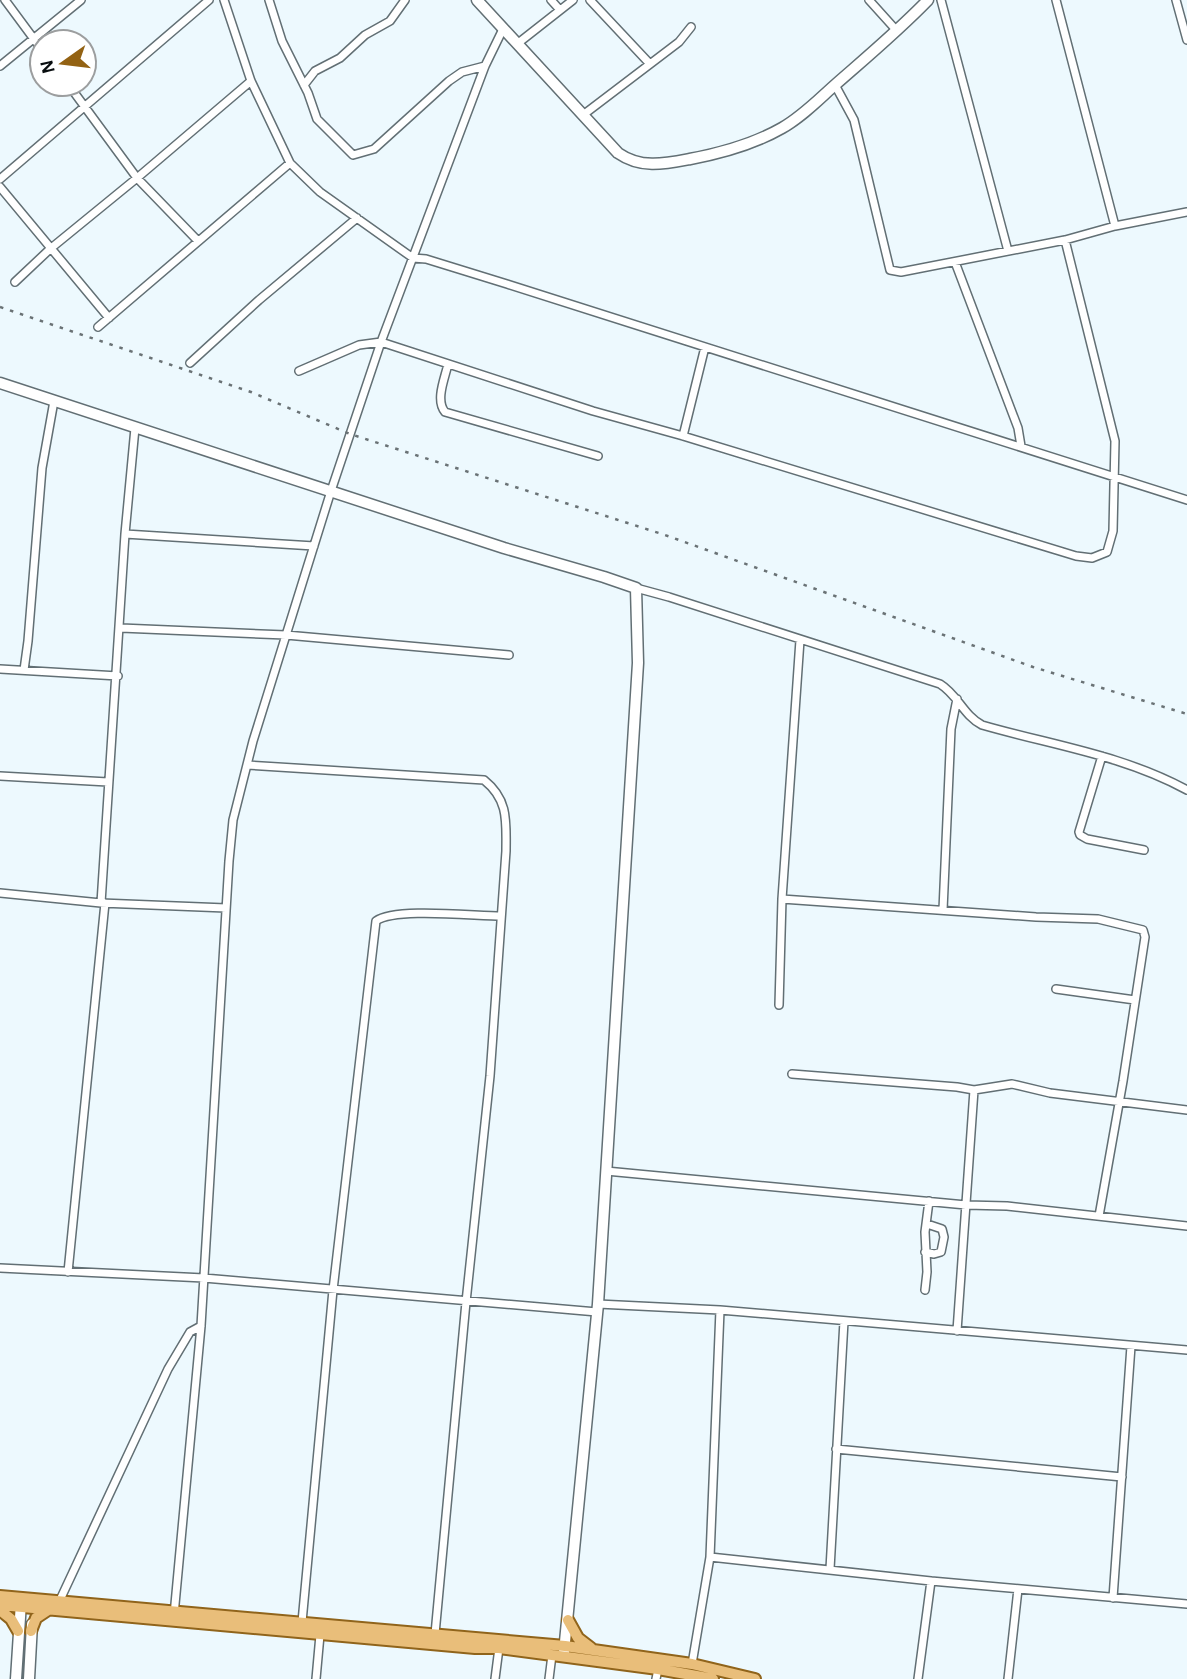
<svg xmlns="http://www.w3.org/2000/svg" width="1187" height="1679" viewBox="0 0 1187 1679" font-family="'Alegreya Sans',sans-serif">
<rect width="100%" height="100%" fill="#edf9fe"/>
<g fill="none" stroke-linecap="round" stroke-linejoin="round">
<defs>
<path id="street" d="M5,0L42,50
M224,0L251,81L290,163L320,192L413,258L426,259L507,284L1187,500
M269,0L282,41L308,93L317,119L353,155L374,149L449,81L462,72L485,66
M551,0L560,10
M590,0L650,64
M869,0L897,31
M941,0L1008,251
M1056,0L1115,226
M1176,0L1187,40
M517,44L573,0
M0,66L81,0
M68,84L137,178L198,241
M304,85L315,71L340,58L365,35L390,21L405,0
M835,85L854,120L890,270L901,272L1065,240L1115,226L1187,212
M583,115L679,42L691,27
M0,179L209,0
M0,187L109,318
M955,262L1018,428L1021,446
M15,282L50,249L137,178L251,81
M98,327L290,163
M190,363L259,300L357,218
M448,364C445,378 435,400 445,412L598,456
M299,371L359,345L381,342L593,411L683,436L1076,556L1092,558L1107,552L1113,531L1115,441L1065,240
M683,436L705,347
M125,534L314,546
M636,588L669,597L940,684C958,695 963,715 982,725C1051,745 1123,755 1187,790
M121,628L286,635L509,655
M0,669L118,676
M24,670L28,641L42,468L54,401
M1102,756L1079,832L1080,835L1087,839L1144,850
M247,765L484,780C509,800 506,822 506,851L490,1076L466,1302L435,1634
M0,776L108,782
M0,893L101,903L226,908
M782,899L1036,917L1098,919L1143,930L1145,937L1123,1081L1099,1216
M101,903L125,534L135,428
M943,910L951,729L957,699
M1056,989L1135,1000
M779,1005L782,899L800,640
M792,1074L957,1087L974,1090L957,1331
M974,1090L1012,1084L1050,1093L1187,1110
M606,1171L966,1205L1007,1206L1187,1226
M925,1252L934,1254L941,1252L944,1237L942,1229L927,1224
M0,1268L204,1278L597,1312
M68,1272L105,903
M925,1290L927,1272L925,1232L929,1201
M598,1304L720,1310L1187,1350
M836,1449L1122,1477
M710,1557L931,1581L1187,1604
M830,1569L844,1321
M1113,1598L1131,1346
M59,1602L168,1369L190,1332L201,1326
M174,1615L201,1326L229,861L233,820L253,741L331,491L381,342L485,66L503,29
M302,1622L333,1290L376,921C395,907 474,916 501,916
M692,1664L710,1557L720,1310
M316,1679L320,1635
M495,1679L499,1648
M549,1679L552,1655
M656,1679L658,1669
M918,1679L931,1581
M1008,1679L1018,1589"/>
<path id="secondary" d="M477,0L618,153C641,169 664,164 690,159C722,153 754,144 782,128C803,116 819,99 836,84C868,56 899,30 928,0
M0,383L504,548L604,577L636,588L638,663L598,1304L564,1652
M16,1679L21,1602
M29,1679L32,1624"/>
<path id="primary" d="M0,1596L565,1646L692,1664L755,1679
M0,1605L475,1648H499L658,1669L713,1679
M0,1610L11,1619L18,1631
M568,1620L578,1638L591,1648
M31,1631L36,1618L48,1610"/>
</defs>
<!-- street casing -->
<use href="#street" stroke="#626f74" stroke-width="10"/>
<!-- secondary casing -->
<use href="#secondary" stroke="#626f74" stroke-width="13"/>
<!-- primary casing -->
<use href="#primary" stroke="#90641b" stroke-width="14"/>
<!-- street -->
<use href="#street" stroke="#fff" stroke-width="7"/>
<!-- secondary -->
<use href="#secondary" stroke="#fff" stroke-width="10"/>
<!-- primary -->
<use href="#primary" stroke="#e9be7a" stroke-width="10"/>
<!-- rail -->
<path stroke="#6a7275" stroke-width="2.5" stroke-dasharray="3.5 7" stroke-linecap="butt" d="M0,307L251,392L350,434L665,535L1033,667L1187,714"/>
</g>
<!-- north arrow -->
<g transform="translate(63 63) rotate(256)"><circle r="33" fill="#ffffff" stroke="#9c9e9f" stroke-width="2"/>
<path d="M0-5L12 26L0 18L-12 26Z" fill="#936213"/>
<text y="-10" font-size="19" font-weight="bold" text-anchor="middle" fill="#080d0f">N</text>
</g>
</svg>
